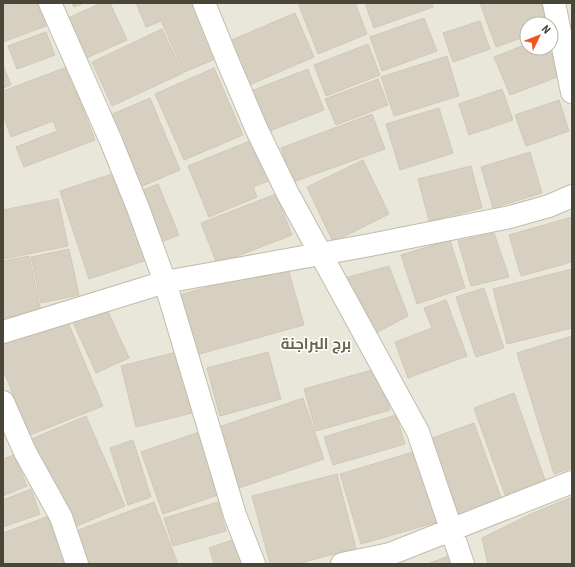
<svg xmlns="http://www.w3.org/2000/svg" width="575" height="567" viewBox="0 0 575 567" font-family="'Roboto Condensed',Cairo,sans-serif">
<rect width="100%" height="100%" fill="#f5f3ec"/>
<!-- residential -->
<path fill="#e9e6da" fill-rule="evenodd" d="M3,3H572V564H3ZM527,24H551V48H527Z"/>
<!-- building -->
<path fill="#d7d0c1" stroke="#d1c8b5" d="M3,3H37L46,26L3,42Z
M72,3H84L74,7Z
M101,3H110L127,40L82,60L64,20Z
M136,3H193L218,58L184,72L161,21L146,27Z
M298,3H355L367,34L318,54Z
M365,3H431L433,7L374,28Z
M480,3H541L549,24H527V36L496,47Z
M295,13L314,57L247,86L227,42Z
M424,18L437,51L382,71L370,37Z
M480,21L490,49L453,62L443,33Z
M162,29L183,73L112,106L92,62Z
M46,32L55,55L17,69L8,46Z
M368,44L380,75L326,96L314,65Z
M527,44V48H549L560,76L510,95L494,57Z
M447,56L459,96L394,116L381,77Z
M3,65L11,85L3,88Z
M67,67L95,140L24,167L16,147L57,131L53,121L11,137L3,115V91Z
M214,68L243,135L184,160L155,94Z
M308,69L324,110L267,132L251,91Z
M378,79L388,105L336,125L325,99Z
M502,89L513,120L469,135L459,104Z
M150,98L180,170L138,188L108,116Z
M559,100L569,131L526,146L515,115Z
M439,108L453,153L400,170L386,124Z
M372,114L385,149L293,182L281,148Z
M257,138L274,179L253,187L257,197L209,217L188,166Z
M530,152L542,193L493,208L481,167Z
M363,160L389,214L333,242L307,187Z
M471,166L482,208L429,221L418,179Z
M118,172L147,260L89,279L60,191Z
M158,184L179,235L159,243L138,192Z
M276,194L292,235L217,264L201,223Z
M58,199L68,246L3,259V210Z
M572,217V262L521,276L509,235Z
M494,233L509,277L471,286L458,241Z
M450,240L465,288L417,304L401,255Z
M69,249L79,295L41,303L31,257Z
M29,256L41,311L3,318V261Z
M287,265L304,325L196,355L179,295Z
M389,266L408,316L372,335L345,278Z
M572,269V328L507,344L493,289Z
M484,288L504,348L476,357L456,297Z
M446,300L467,356L408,378L395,342L432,328L424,308Z
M105,305L129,358L96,373L72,320Z
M66,318L103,406L30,435L3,370V344Z
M572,336V468L554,474L517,353Z
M181,351L196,412L136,427L121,366Z
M268,352L281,399L220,416L207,368Z
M379,368L390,410L316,431L304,389Z
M514,393L545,480L505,495L474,408Z
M303,398L324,459L239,488L219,427Z
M396,415L405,444L333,465L324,437Z
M86,416L125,506L67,530L29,440Z
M474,423L503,503L452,521L424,441Z
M202,431L224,493L163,514L141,452Z
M133,440L151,497L128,505L110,448Z
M420,450L441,521L361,544L340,474Z
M14,455L27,486L3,496V459Z
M337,474L356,548L297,564H270L252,496Z
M31,489L40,514L3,527V500Z
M572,497V564H488L482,538L533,513Z
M154,502L178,564H85L73,532Z
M218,502L226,531L173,546L164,518Z
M52,515L71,564H3V533Z
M238,538L248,564H211L214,563L209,548Z
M452,555L455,564H427Z"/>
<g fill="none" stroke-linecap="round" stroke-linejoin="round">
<defs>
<path id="minor" d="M50,3L111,141L138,208L165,282L235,515L254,564
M204,3L228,62L257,130L288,194L418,432L463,564
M554,3L572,92
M3,332L165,282L370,245L510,217L549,206L572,196
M3,402L25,452L61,517L77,564
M342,564L390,554L572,482"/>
</defs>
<!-- minor casing -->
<use href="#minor" stroke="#c1bcae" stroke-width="24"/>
<!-- minor -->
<use href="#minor" stroke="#fff" stroke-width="22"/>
</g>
<g text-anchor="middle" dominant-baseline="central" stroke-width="3" stroke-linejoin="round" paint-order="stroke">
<!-- district labels -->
<g font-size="15" font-weight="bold" fill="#6c6351" stroke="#fff">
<text x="316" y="344">برج البراجنة</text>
</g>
</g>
<!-- border -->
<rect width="575" height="567" fill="none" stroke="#4a4539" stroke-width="8"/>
<!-- north arrow -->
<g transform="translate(539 36) rotate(47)"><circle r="19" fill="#ffffff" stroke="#b7b5b0"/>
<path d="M0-3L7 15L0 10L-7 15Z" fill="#f25426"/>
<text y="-6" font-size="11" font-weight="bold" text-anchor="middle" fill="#4a4539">N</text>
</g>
</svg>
